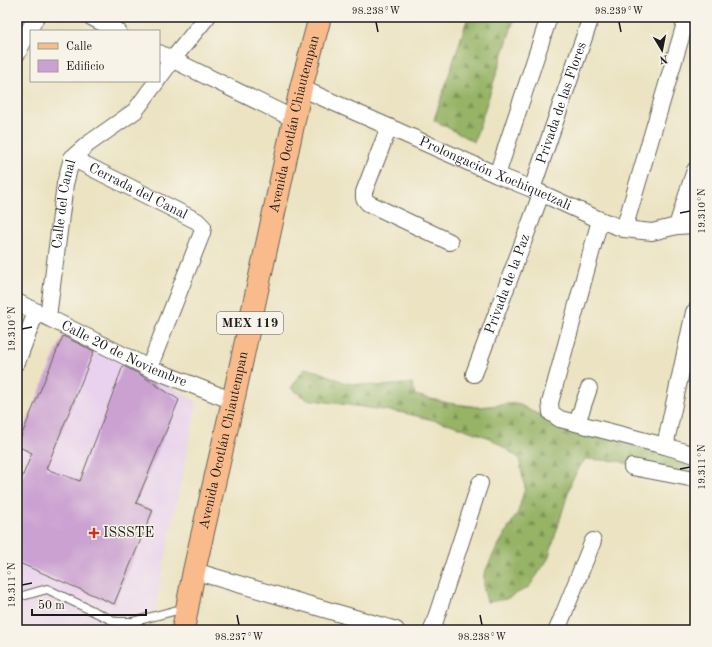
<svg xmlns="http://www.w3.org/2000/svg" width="712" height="647" viewBox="0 0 712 647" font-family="'Old Standard TT',serif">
<defs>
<pattern id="forest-firs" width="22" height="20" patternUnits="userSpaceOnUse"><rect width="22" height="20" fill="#96b366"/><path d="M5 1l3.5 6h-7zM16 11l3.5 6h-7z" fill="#7a9153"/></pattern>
</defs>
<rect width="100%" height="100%" fill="#f7f3e8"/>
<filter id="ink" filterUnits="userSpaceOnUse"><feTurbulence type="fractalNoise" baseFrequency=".025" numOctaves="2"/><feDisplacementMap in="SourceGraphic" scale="8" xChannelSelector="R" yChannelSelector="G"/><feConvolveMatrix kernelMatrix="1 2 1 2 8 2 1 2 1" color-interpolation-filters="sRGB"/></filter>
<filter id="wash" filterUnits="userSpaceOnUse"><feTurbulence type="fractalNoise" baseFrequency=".012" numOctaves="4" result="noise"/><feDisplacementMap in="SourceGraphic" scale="16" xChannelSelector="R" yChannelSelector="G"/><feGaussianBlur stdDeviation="0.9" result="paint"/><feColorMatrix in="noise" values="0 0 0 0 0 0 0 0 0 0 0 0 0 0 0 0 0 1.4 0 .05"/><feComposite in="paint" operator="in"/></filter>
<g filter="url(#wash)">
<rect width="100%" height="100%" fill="#ebe3c1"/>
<!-- built -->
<path fill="#e9d2ed" d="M66,329L197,402L153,619L117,630H17V447Z"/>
<!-- forest -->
<path fill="url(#forest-firs)" stroke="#596841" d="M468,17H515L474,142L434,120Z
M305,368L320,372L346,383L382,386L412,383L415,395L448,403L479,407L517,403L531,411L558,423L695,458V479L678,481L619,461L585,459L572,480L548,559L529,587L506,599L487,602L484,590V574L495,551L518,512L525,488L519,458L490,438L450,424L404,413L306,399L291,388Z"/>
<g id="blocks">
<!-- building -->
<path fill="#cba1d1" d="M63,336L94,351L46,469L80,481L123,366L138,373L179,400L136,503L153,510L114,604L17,562V490L32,453L17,446Z"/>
</g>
</g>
<g filter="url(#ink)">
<use href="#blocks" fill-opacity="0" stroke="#646256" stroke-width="1"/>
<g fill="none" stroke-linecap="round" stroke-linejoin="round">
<defs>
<path id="service" d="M26,595L47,589L116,622H132L185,608"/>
<g id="minor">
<path d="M91,17L118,31"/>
<path d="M159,53L294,119"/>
<path d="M17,54L36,17"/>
<path d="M159,78L172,60L207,17"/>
<path id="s1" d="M301,88L497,175L532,189L600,220L624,229L652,232L677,226L695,225"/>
<path d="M389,127L364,192V198L368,203L450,242"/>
<path id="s2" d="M72,158L197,221L203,227L202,233L149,368"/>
<path d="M497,175L549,17"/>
<path id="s3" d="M532,189L591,17"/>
<path d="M600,220L550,403L551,413L560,419L665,446L695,455"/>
<path d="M677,226L695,170"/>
<path d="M624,229L687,17"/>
<path id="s4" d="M17,302L149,368L233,401"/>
<path id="s5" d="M48,317L65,184L72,158L88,144L135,111L157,81"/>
<path d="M17,362L36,312"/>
<path id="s6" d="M474,374L541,194"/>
<path d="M577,423L589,388"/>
<path d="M665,446L694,312"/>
<path d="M632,467L695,479"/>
<path d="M194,571L396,630"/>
<path d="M432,630L480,483"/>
<path d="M557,630L593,541"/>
</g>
<g id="primary">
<path id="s7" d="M183,630L194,571L233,401L301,88L320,17"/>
</g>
</defs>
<!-- service casing -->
<use href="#service" stroke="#646256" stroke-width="10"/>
<!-- minor casing -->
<use href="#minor" stroke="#646256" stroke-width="18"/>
<!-- primary casing -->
<use href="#primary" stroke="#646256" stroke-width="24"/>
<!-- service -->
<use href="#service" stroke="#fff" stroke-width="8"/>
<!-- minor -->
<use href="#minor" stroke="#fff" stroke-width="16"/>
<!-- primary -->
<use href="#primary" stroke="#fabb8c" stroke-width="22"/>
</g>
</g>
<!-- ticks -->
<path fill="none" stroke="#1c1c1c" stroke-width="1.5" d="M376,22L378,32M619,22L621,32M680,213L690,211M22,329L32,327M680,469L690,467M22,585L32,583M237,615L239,625M480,615L482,625"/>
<!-- markers -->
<path fill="#c8321e" stroke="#f7f3e8" stroke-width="1.5" d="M92 527h4v4h4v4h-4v4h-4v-4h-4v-4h4z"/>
<g text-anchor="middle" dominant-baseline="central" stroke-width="3" stroke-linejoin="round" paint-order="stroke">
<!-- shield labels -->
<rect fill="#f7f3e8" stroke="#5e5c59" stroke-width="1" x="217" y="312" width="66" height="22" rx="3"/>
<g font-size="13" font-weight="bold" fill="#1c1c1c">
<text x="250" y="323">MEX 119</text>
</g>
<!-- street labels -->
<g font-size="14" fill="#1c1c1c" stroke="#f7f3e8">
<text stroke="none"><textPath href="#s3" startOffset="91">Privada de las Flores</textPath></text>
<text stroke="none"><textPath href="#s7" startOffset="518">Avenida Ocotlán Chiautempan</textPath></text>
<text stroke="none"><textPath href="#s1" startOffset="212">Prolongación Xochiquetzali</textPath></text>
<text stroke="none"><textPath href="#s2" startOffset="74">Cerrada del Canal</textPath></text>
<text stroke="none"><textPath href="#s5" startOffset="114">Calle del Canal</textPath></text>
<text stroke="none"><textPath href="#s6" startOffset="96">Privada de la Paz</textPath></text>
<text stroke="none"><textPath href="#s4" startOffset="119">Calle 20 de Noviembre</textPath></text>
<text stroke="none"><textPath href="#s7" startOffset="194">Avenida Ocotlán Chiautempan</textPath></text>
</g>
<!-- poi labels -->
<g font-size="14" fill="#1c1c1c" stroke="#f7f3e8" text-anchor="start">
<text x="103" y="533">ISSSTE</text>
</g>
</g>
<!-- margin -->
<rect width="712" height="647" fill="none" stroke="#f7f3e8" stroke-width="44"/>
<!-- legend -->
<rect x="30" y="30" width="130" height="52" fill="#f7f3e8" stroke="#9f9d96"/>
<rect x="38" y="43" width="20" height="6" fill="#fabb8c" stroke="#9f9d96"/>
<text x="66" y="50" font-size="12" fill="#1c1c1c">Calle</text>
<rect x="38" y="60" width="20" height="12" fill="#cba1d1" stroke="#9f9d96"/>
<text x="66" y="70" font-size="12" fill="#1c1c1c">Edificio</text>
<!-- north arrow -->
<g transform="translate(662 50) rotate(170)" stroke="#f7f3e8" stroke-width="3" paint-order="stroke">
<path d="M0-3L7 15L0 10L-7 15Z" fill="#1c1c1c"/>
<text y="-6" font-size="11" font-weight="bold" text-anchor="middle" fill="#1c1c1c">N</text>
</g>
<!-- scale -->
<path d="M32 609v6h114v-6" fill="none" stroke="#1c1c1c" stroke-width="2"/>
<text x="38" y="609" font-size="12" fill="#1c1c1c" stroke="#f7f3e8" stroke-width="3" paint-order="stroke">50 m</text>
<rect x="22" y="22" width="668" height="603" fill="none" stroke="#1c1c1c" stroke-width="1.5"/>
<g font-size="10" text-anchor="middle" fill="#1c1c1c">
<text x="376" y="14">98.238°W</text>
<text x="619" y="14">98.239°W</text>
<text transform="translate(701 211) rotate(-90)" y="4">19.310°N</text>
<text transform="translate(11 329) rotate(-90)" y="4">19.310°N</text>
<text transform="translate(701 467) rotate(-90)" y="4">19.311°N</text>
<text transform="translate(11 585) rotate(-90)" y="4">19.311°N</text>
<text x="239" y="640">98.237°W</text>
<text x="482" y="640">98.238°W</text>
</g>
</svg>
